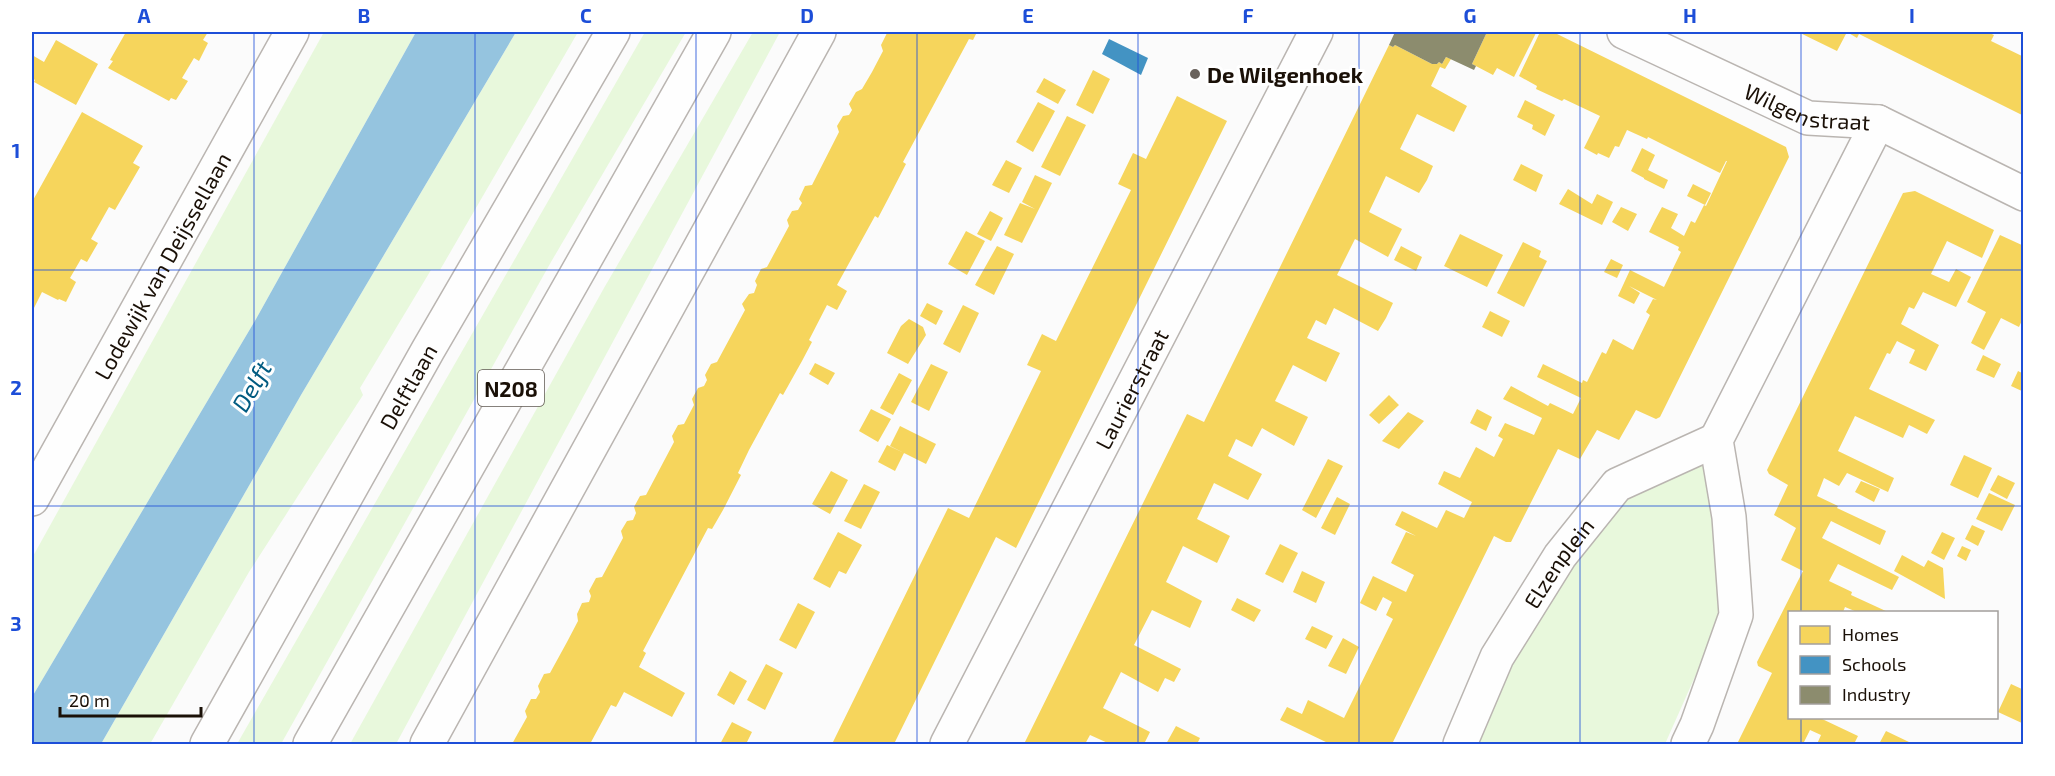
<svg xmlns="http://www.w3.org/2000/svg" width="2055" height="776" viewBox="0 0 2055 776" font-family="'Exo 2',sans-serif">
<rect width="100%" height="100%" fill="#fbfbfb"/>
<!-- green -->
<path fill="#e8f8dc" d="M324,32H416L256,319L32,697V558Z
M516,32H578L440,270H431L360,388L363,395L249,572L150,744H101L301,395Z
M645,32H686L551,262L281,744H237Z
M753,32H780L396,744H350L604,288Z
M1716,440L1722,616L1665,744H1475L1547,589L1622,495Z"/>
<!-- water -->
<path fill="#95c4df" d="M416,32H516L301,395L101,744H32V697L256,319Z"/>
<!-- homes -->
<path fill="#f6d55c" d="M126,32H208L203,40L208,43L199,61L194,58L182,78L188,81L176,100L171,98L169,101L108,68L113,61L110,60Z
M893,32H977L973,40L969,39L903,162L906,164L888,199L878,218L875,216L837,285L847,291L837,310L827,305L809,340L812,342L802,361L783,395L780,393L749,450L738,473L741,475L723,510L712,529L708,528L643,651L646,653L639,667L685,693L672,717L624,692L616,707L611,705L590,744H512L527,717L525,711L531,699H536L540,692L538,686L544,674L550,673L567,642L578,621L577,614L582,603L589,602L591,596L589,591L596,578L602,577L623,538L621,531L627,521L633,520L636,513L634,507L640,496L646,495L674,442L672,436L678,425L684,424L694,405L692,399L698,388L704,386L707,380L705,375L711,364L717,362L745,310L742,304L749,294L754,293L757,285L755,281L761,269L767,267L789,226L787,220L792,211L798,210L802,203L799,199L805,186L812,185L839,132L837,126L843,116L849,115L852,110L849,104L856,92L862,89L872,72L883,51L881,45L887,33Z
M1487,32H1532L1536,33L1514,77L1497,68L1493,75L1472,64Z
M1540,32H1553L1744,126L1786,147L1789,157L1660,417L1656,419L1636,410L1619,440L1597,430L1580,459L1558,449L1511,542H1506L1494,536L1392,744H1330L1280,720L1287,707L1302,714L1308,700L1344,718L1393,619L1386,615L1392,602L1383,597L1376,611L1360,603L1373,576L1406,592L1414,575L1391,563L1406,532L1416,536L1395,525L1402,511L1437,528L1446,510L1464,518L1472,502L1438,484L1444,471L1460,478L1476,447L1494,457L1503,439L1498,436L1505,423L1534,435L1542,418L1503,399L1511,386L1548,406L1550,403L1573,414L1581,398L1537,377L1543,364L1582,383L1583,380L1587,382L1602,352L1606,354L1613,339L1633,350L1650,315L1646,312L1653,299L1657,300L1629,286L1640,293L1634,304L1618,296L1630,270L1664,287L1681,252L1678,250L1679,247L1649,232L1655,220L1662,207L1678,214L1671,228L1684,236L1691,221L1695,223L1704,205L1706,206L1727,161H1726L1720,173L1648,137L1647,139L1627,130L1619,147L1615,146L1609,158L1598,153L1597,155L1584,148L1600,116L1564,99L1562,101L1536,89L1537,86L1519,76Z
M1798,32H1987L1994,35L1991,41L2024,57V116L1859,34L1857,38L1847,32L1837,51Z
M56,40L98,64L76,105L34,82L35,80L32,78V55L44,62Z
M1389,45L1393,47L1395,45L1432,64H1437L1439,62L1442,64L1446,57L1451,59L1445,69L1440,67L1431,86L1467,106L1454,132L1417,114L1400,149L1433,166L1427,180L1419,193L1386,176L1369,212L1402,229L1388,257L1355,239L1337,275L1393,303L1386,318L1378,331L1334,308L1326,325L1316,320L1307,338L1340,353L1326,382L1293,365L1275,401L1308,417L1294,446L1262,428L1252,447L1236,439L1228,456L1262,474L1248,500L1214,483L1197,519L1230,536L1217,563L1183,546L1166,582L1202,601L1190,628L1152,610L1134,645L1181,669L1174,682L1165,678L1158,692L1121,672L1103,708L1150,732L1144,744H1110L1090,735L1085,744H1024L1187,414L1204,422Z
M1093,70L1110,79L1093,114L1076,105Z
M1044,78L1066,90L1058,104L1036,92Z
M1177,96L1227,121L1016,548L996,537L894,744H832L948,508L969,518L1041,371L1027,365L1042,334L1056,341L1131,190L1118,184L1133,153L1146,159Z
M1525,100L1555,115L1545,136L1532,129L1533,125L1517,117Z
M1038,102L1055,111L1033,152L1016,142Z
M82,112L143,146L133,163L140,167L115,210L109,207L91,239L98,243L87,262L81,259L70,278L76,282L66,302L59,299L58,300L42,292L32,312V202Z
M1067,116L1086,125L1060,176L1041,167Z
M1642,148L1655,155L1648,170L1668,180L1664,189L1644,179V178L1631,171Z
M1006,160L1022,168L1009,193L992,185Z
M1521,164L1543,175L1536,192L1513,180Z
M1035,175L1052,183L1022,243L1004,235L1020,203L1035,209L1022,202Z
M1693,184L1711,193L1705,205L1687,196Z
M1568,189L1592,204L1597,194L1613,202L1602,225L1559,204Z
M1915,191L1994,230L1982,258L1947,241L1931,274L1949,282L1956,269L1971,277L1956,307L1923,292L1914,309L1909,307L1901,324L1939,345L1926,371L1909,363L1915,350L1897,341L1890,354L1887,353L1869,389L1935,420L1927,434L1909,425L1903,438L1855,416L1838,451L1894,478L1888,492L1847,473L1839,486L1824,478L1817,496L1838,506L1837,508L1886,531L1880,545L1831,521L1822,538L1899,577L1892,590L1838,564L1829,581L1852,592L1851,595L1888,612H1857L1845,607L1843,612H1790V718H1820L1858,736L1854,744H1817L1821,735L1810,730L1803,744L1800,742L1799,744H1737L1772,673L1758,666L1757,662L1803,571L1781,560L1796,528L1774,515L1788,485L1769,474L1767,470L1903,193Z
M1621,207L1637,214L1628,231L1612,222Z
M990,211L1003,218L991,241L977,234Z
M966,231L985,241L967,275L948,264Z
M1460,234L1503,255L1487,287L1444,266Z
M2000,235L2024,246V316L2019,327L2001,318L1984,350L1971,343L1986,312L1967,302Z
M1523,242L1541,251L1539,257L1547,261L1524,307L1497,293Z
M997,246L1014,254L994,295L975,285Z
M1401,246L1422,257L1416,271L1394,260Z
M1611,259L1623,265L1617,278L1604,272Z
M927,303L943,311L936,325L920,316Z
M963,305L979,313L960,353L943,344Z
M1490,311L1510,321L1502,337L1482,327Z
M909,319L923,327L926,335L908,364L887,353L901,326Z
M1983,355L2001,364L1994,378L1976,370Z
M815,363L835,373L828,385L809,374Z
M931,364L948,372L929,411L911,402Z
M2018,371L2024,374V392L2011,386Z
M899,373L912,380L893,415L880,408Z
M1389,395L1399,405L1379,424L1369,415Z
M871,409L891,419L878,442L859,431Z
M1477,409L1492,417L1486,431L1470,423Z
M1408,412L1424,421L1399,449L1382,441Z
M900,426L936,444L926,464L890,446Z
M887,445L904,453L895,471L878,462Z
M1964,455L1992,468L1978,498L1950,485Z
M1328,459L1343,466L1316,518L1302,510Z
M831,471L848,480L830,514L812,504Z
M1998,475L2015,483L2007,499L1990,490Z
M1861,481L1880,489L1874,502L1855,492Z
M864,484L880,492L861,529L844,521Z
M1989,493L2015,505L2002,531L1976,519Z
M1337,497L1350,504L1335,535L1321,528Z
M1972,525L1985,531L1978,546L1965,539Z
M838,532L862,545L846,574L839,571L830,588L813,579Z
M1942,532L1955,538L1944,560L1931,553Z
M1280,544L1298,553L1283,583L1265,574Z
M1962,546L1971,550L1966,561L1957,556Z
M1902,555L1924,567L1928,560L1943,568L1945,599L1894,571Z
M1302,571L1325,582L1316,603L1293,592Z
M1237,598L1261,610L1254,622L1231,610Z
M798,603L815,612L796,649L779,640Z
M1312,626L1333,636L1326,649L1305,639Z
M1343,638L1359,647L1346,674L1328,666Z
M766,664L783,673L765,710L747,700Z
M730,671L747,681L734,705L717,695Z
M2011,684L2024,690V724L1998,712Z
M732,722L752,732L746,744H720Z
M1176,726L1200,738L1197,744H1166Z
M1886,731L1909,742L1908,744H1879Z"/>
<!-- schools -->
<path fill="#4393c3" d="M1109,39L1148,58L1141,75L1102,54Z"/>
<!-- industry -->
<path fill="#8c8c6e" d="M1395,32H1487L1472,64L1476,66L1474,70L1446,57L1442,64L1439,62L1437,64H1432L1395,45L1393,47L1389,45Z"/>
<g fill="none" stroke-linecap="round" stroke-linejoin="round">
<defs>
<g id="street">
<path id="s1" d="M1624,32L1808,118L1878,122L2024,194"/>
<path id="s2" d="M32,499L292,32"/>
<path d="M427,744L819,32"/>
<path id="s3" d="M947,744L1316,32"/>
<path id="s4" d="M1460,744L1497,657L1560,556L1617,485L1716,440"/>
<path d="M1688,744L1697,725L1736,615L1729,517L1716,440L1878,122"/>
</g>
<g id="primary">
<path id="s5" d="M207,744L428,350L613,32"/>
<path d="M310,744L714,32"/>
</g>
</defs>
<!-- street casing -->
<use href="#street" stroke="#bab5b1" stroke-width="36"/>
<!-- primary casing -->
<use href="#primary" stroke="#bab5b1" stroke-width="36"/>
<!-- street -->
<use href="#street" stroke="#fefefe" stroke-width="33"/>
<!-- primary -->
<use href="#primary" stroke="#fefefe" stroke-width="33"/>
</g>
<!-- grid -->
<path fill="none" stroke="#1d4ed8" stroke-width="1.5" stroke-opacity="0.55" d="M254,32V744M475,32V744M696,32V744M917,32V744M1138,32V744M1359,32V744M1580,32V744M1801,32V612M32,270H2024M32,506H2024M1801,718V744"/>
<!-- markers -->
<circle fill="#69625c" stroke="#fff" stroke-width="2" cx="1195" cy="74" r="6"/>
<g text-anchor="middle" dominant-baseline="central" stroke-width="6" stroke-linejoin="round" paint-order="stroke">
<!-- shield labels -->
<rect fill="#fff" stroke="#5f5851" stroke-width="1.5" x="478" y="370" width="66" height="36" rx="4.5"/>
<g font-size="21" font-weight="bold" fill="#1a1007">
<text x="511" y="388">N208</text>
</g>
<!-- poi labels -->
<g font-size="22" font-weight="bold" fill="#1a1007" stroke="#fff" text-anchor="start">
<text x="1207" y="74">De Wilgenhoek</text>
</g>
<!-- street labels -->
<g font-size="22" fill="#1a1007" stroke="#fff">
<text stroke="none"><textPath href="#s1" startOffset="200">Wilgenstraat</textPath></text>
<text stroke="none"><textPath href="#s2" startOffset="267">Lodewijk van Deijssellaan</textPath></text>
<text stroke="none"><textPath href="#s5" startOffset="410">Delftlaan</textPath></text>
<text stroke="none"><textPath href="#s3" startOffset="400">Laurierstraat</textPath></text>
<text stroke="none"><textPath href="#s4" startOffset="207">Elzenplein</textPath></text>
</g>
<!-- water labels -->
<g font-size="24" font-style="italic" fill="#015b81" stroke="#fff">
<text transform="translate(251 386) rotate(-60)">Delft</text>
</g>
</g>
<!-- border -->
<rect width="2055" height="776" fill="none" stroke="#ffffff" stroke-width="66"/>
<!-- legend -->
<rect x="1788" y="611" width="210" height="108" fill="#ffffff" stroke="#a39f9c" stroke-width="1.5"/>
<rect x="1800" y="626" width="30" height="18" fill="#f6d55c" stroke="#a39f9c" stroke-width="1.5"/>
<text x="1842" y="641" font-size="18" fill="#1a1007">Homes</text>
<rect x="1800" y="656" width="30" height="18" fill="#4393c3" stroke="#a39f9c" stroke-width="1.5"/>
<text x="1842" y="671" font-size="18" fill="#1a1007">Schools</text>
<rect x="1800" y="686" width="30" height="18" fill="#8c8c6e" stroke="#a39f9c" stroke-width="1.5"/>
<text x="1842" y="701" font-size="18" fill="#1a1007">Industry</text>
<!-- scale -->
<path d="M60 707v9h141v-9" fill="none" stroke="#1a1007" stroke-width="3"/>
<text x="69" y="707" font-size="18" fill="#1a1007" stroke="#ffffff" stroke-width="4.5" paint-order="stroke">20 m</text>
<rect x="33" y="33" width="1989" height="710" fill="none" stroke="#1d4ed8" stroke-width="2"/>
<g font-size="20" text-anchor="middle" font-weight="bold" fill="#1d4ed8">
<text x="144" y="23">A</text>
<text x="364" y="23">B</text>
<text x="586" y="23">C</text>
<text x="807" y="23">D</text>
<text x="1028" y="23">E</text>
<text x="1248" y="23">F</text>
<text x="1470" y="23">G</text>
<text x="1690" y="23">H</text>
<text x="1912" y="23">I</text>
<text x="16" y="158">1</text>
<text x="16" y="395">2</text>
<text x="16" y="631">3</text>
</g>
</svg>
